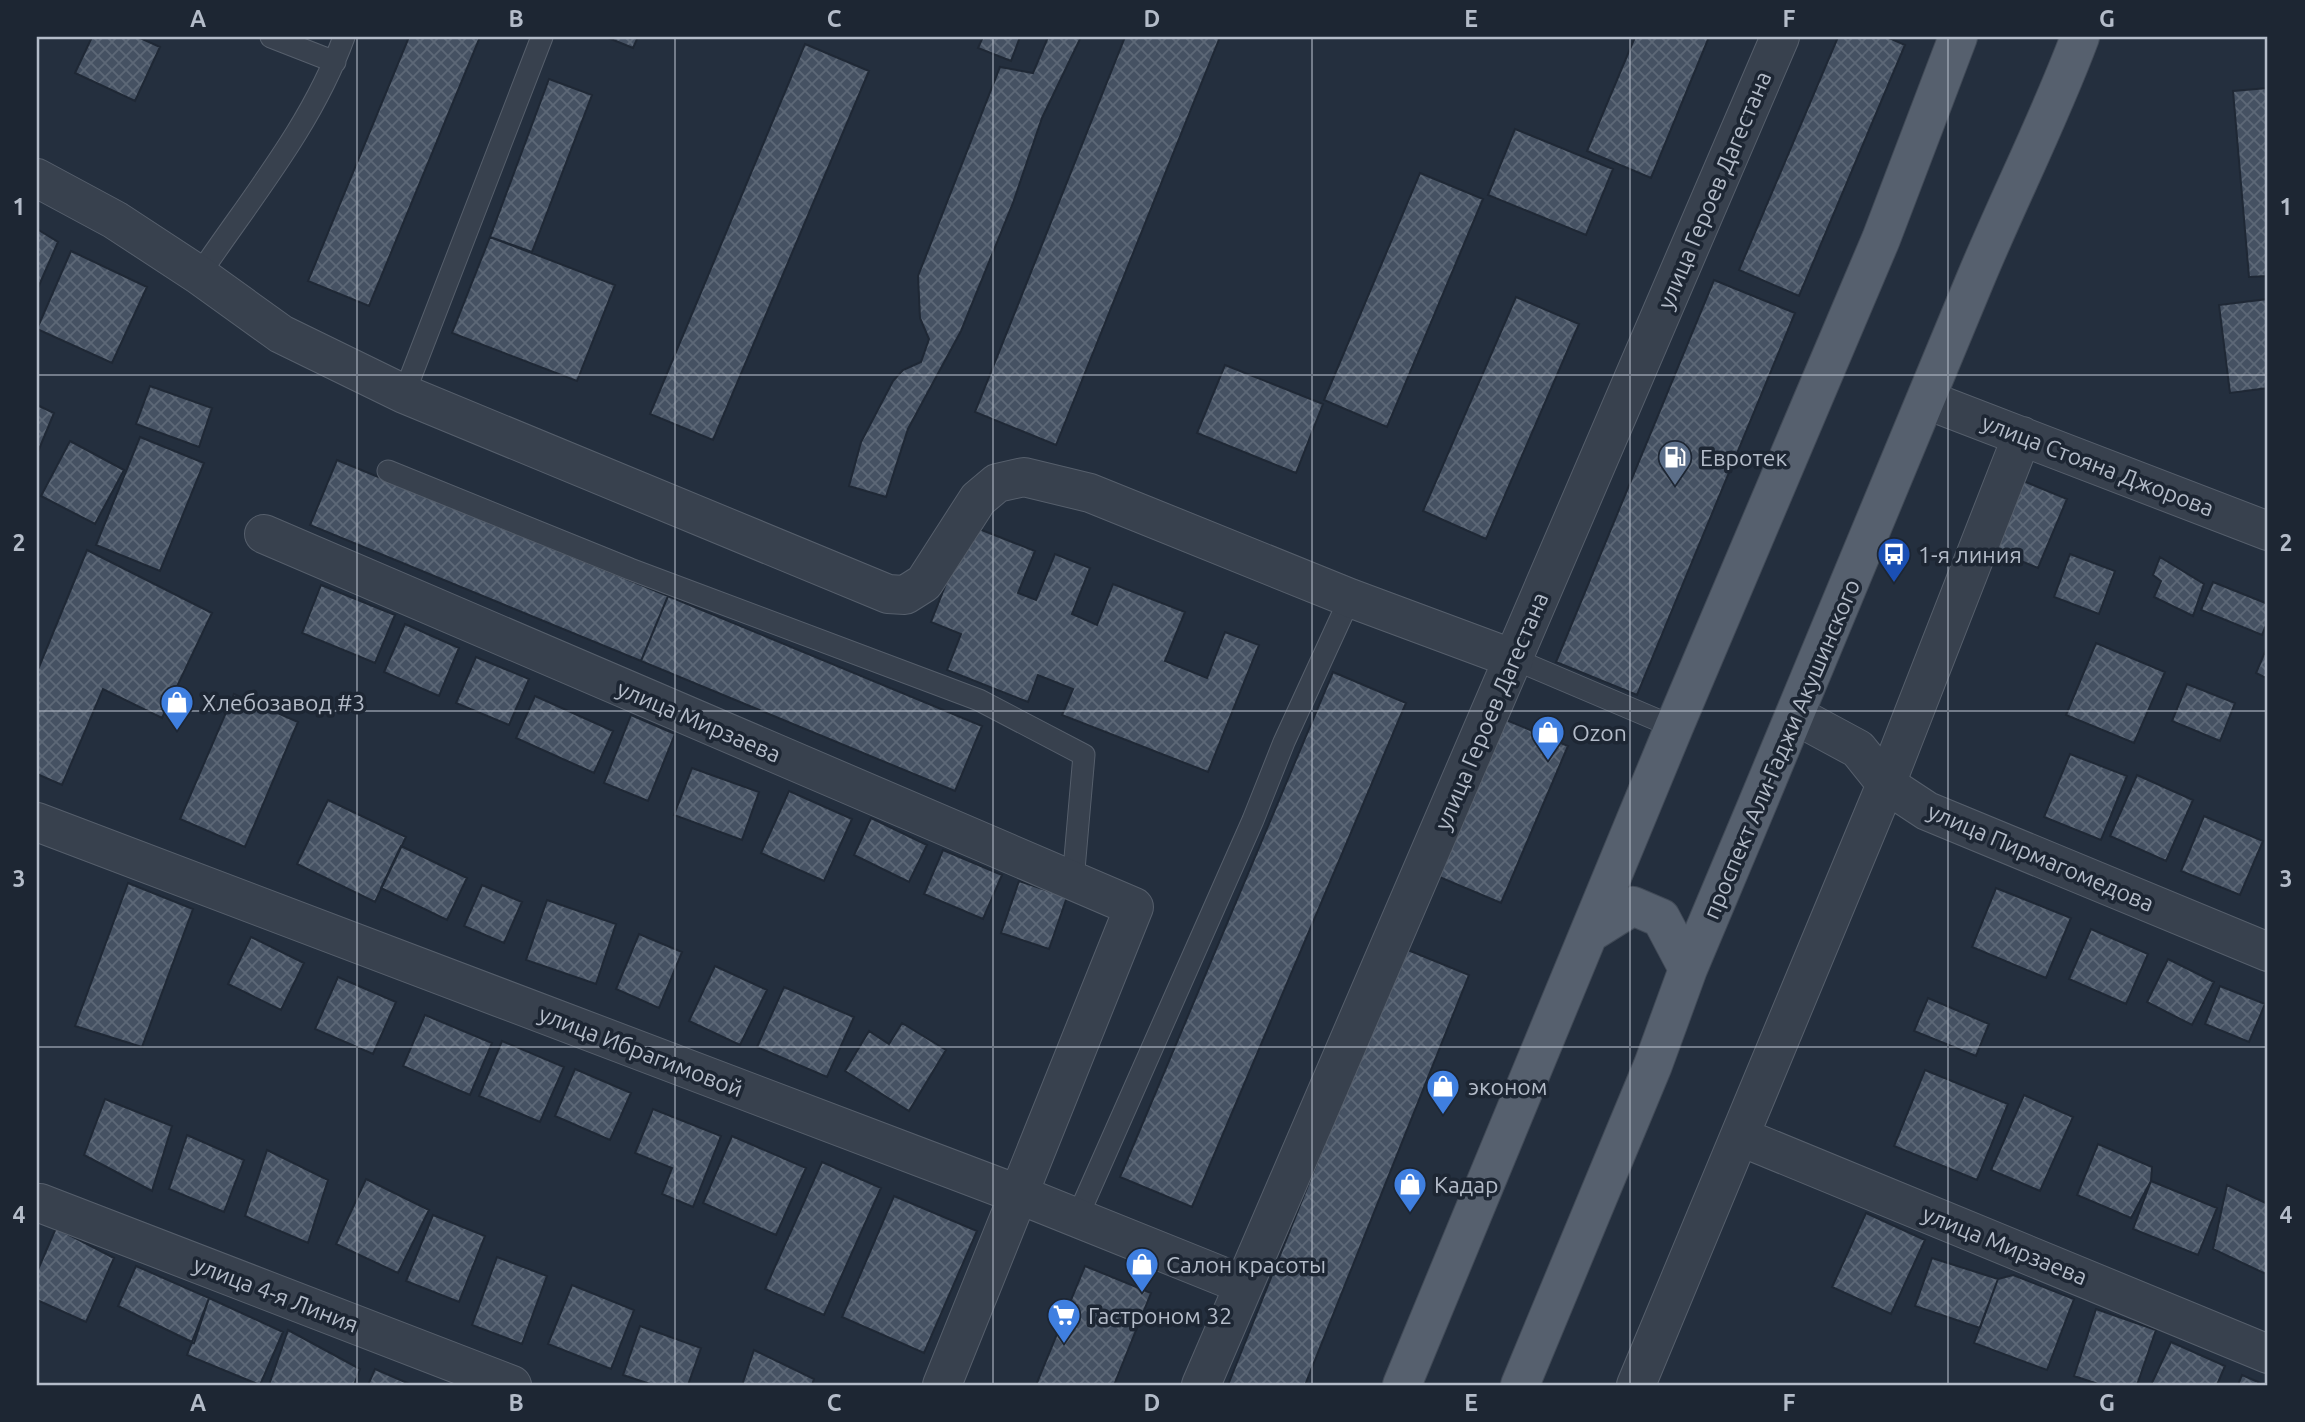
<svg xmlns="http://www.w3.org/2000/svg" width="2305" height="1422" viewBox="0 0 2305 1422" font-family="Ubuntu,sans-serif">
<defs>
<pattern id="building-cross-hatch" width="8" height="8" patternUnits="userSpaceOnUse" patternTransform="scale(1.75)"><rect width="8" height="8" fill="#455162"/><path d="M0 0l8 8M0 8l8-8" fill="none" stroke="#5d6877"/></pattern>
</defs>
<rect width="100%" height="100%" fill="#242f3e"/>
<!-- building -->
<path fill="url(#building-cross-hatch)" stroke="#1f2835" stroke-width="2" d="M92,37H138L160,47L135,101L75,73Z
M409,37H480L369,306L308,281Z
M606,37H638L633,48Z
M983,37H1020L1011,61L978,48Z
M1048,37H1081L1042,118L1013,203L961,331L908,429L886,497L849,486L861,442L893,381L903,370L921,362L929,339L920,318L918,276L1000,67L1033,73Z
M1125,37H1220L1056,445L975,412Z
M1635,37H1709L1651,178L1587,151Z
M1838,37H1887L1905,45L1799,296L1739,270Z
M805,44L869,71L713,440L650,414Z
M549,79L592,95L532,252L490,237Z
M2268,88V276L2249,277L2233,91Z
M1515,129L1613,169L1586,235L1488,195Z
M1420,173L1483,199L1387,427L1324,400Z
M37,229L58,242L37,290Z
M490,237L615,285L577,381L452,333Z
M71,251L147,287L112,363L37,329Z
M1714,280L1795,313L1637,695L1556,662Z
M1516,297L1579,324L1486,539L1423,511Z
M2268,299V388L2230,393L2219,305Z
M1225,365L1323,404L1296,473L1197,433Z
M150,386L212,408L199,447L136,424Z
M37,405L54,413L37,454Z
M140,437L204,463L160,571L96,545Z
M70,441L124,470L95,524L41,496Z
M337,460L668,596L641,661L310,525Z
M2021,480L2067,499L2038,568L1992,549Z
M969,525L1035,551L1018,593L1036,600L1055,554L1090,568L1072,614L1097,625L1113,584L1185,612L1165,661L1207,678L1225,632L1259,645L1208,772L1062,715L1073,689L1038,675L1028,702L947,670L961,634L931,622Z
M87,550L212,613L162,718L103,689L62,785L37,774V672Z
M2070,554L2115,571L2099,614L2054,597Z
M2160,557L2204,584L2193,616L2154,597L2161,581L2153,575Z
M2213,582L2268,604V620L2262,635L2201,610Z
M321,585L395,615L375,663L302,633Z
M668,596L982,726L955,791L641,661Z
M405,624L459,648L439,696L384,672Z
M2096,643L2165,672L2134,743L2066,715Z
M2268,645V679L2256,673Z
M476,657L529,679L509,725L456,703Z
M1333,672L1406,703L1192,1207L1120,1177Z
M2187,684L2235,703L2220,741L2172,721Z
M234,694L298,722L245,847L180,819Z
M535,696L613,731L594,773L516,738Z
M631,715L675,734L648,801L604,783Z
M1504,719L1568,746L1501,903L1437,876Z
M2070,754L2127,776L2101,840L2044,817Z
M692,768L759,792L742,840L674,815Z
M2137,775L2193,800L2166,861L2110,836Z
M789,791L852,819L824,881L761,853Z
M328,800L406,837L375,902L297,864Z
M2204,816L2263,841L2240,895L2181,871Z
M871,818L927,845L909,882L854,855Z
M401,846L467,878L447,920L381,888Z
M943,850L1002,875L983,919L924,894Z
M1019,881L1067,897L1049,949L1001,933Z
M128,883L193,909L142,1047L75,1026Z
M482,885L522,902L504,943L464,926Z
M1996,888L2071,918L2046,978L1972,947Z
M547,900L616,924L596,984L526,960Z
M2091,929L2148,954L2126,1004L2069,979Z
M639,934L682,952L659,1008L616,989Z
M251,937L304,963L281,1010L228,984Z
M1403,948L1469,975L1305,1385H1228Z
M2168,959L2214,982L2192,1025L2147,1002Z
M715,966L767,990L740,1045L689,1021Z
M338,977L396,1002L373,1054L315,1029Z
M2220,986L2265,1004L2249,1042L2205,1024Z
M784,987L854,1017L827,1077L757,1047Z
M1928,998L1989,1024L1976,1056L1914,1031Z
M425,1015L492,1043L470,1095L403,1066Z
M902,1023L946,1050L909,1111L845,1071L869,1031L889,1044Z
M502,1041L564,1067L540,1122L479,1096Z
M575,1069L631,1093L610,1140L555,1116Z
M1925,1070L2008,1104L1977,1180L1894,1146Z
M2024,1095L2073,1117L2040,1191L1991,1170Z
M105,1099L172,1126L152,1191L84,1155Z
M653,1109L721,1136L693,1207L662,1194L672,1168L635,1153Z
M187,1135L244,1160L224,1212L169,1189Z
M732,1136L806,1168L776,1235L703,1203Z
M2098,1144L2152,1167L2151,1181L2131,1218L2077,1195Z
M267,1150L328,1180L308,1243L245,1216Z
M822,1162L881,1188L824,1315L765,1289Z
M366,1179L429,1210L398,1273L336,1244Z
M2151,1181L2217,1208L2198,1255L2133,1229Z
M2227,1185L2268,1204V1275L2213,1249Z
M894,1196L977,1231L924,1353L842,1317Z
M1866,1213L1925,1240L1891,1314L1832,1287Z
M433,1215L485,1236L459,1302L406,1281Z
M56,1228L114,1258L86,1322L37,1300V1272Z
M497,1257L547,1276L522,1344L472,1325Z
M1932,1258L1998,1279L1980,1328L1915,1306Z
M136,1266L209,1298L194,1343L118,1306Z
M1085,1266L1151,1293L1114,1385H1036Z
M2013,1275L2074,1299L2047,1370L1974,1343L1998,1279Z
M572,1285L634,1310L611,1369L548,1344Z
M209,1298L283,1332L260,1385L187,1355Z
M2096,1309L2156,1330L2137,1385H2101L2074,1376Z
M640,1326L701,1348L688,1385H653L623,1375Z
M288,1330L360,1369L354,1385H269Z
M2171,1342L2225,1366L2217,1385H2151Z
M754,1350L814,1379L812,1385H742Z
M375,1369L412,1385H368Z
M2242,1375L2265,1385H2238Z"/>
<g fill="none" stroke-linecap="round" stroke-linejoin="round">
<defs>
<path id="service" d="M271,37L335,62
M199,275C251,198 312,125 344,37
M404,394L542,37
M388,471L630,569L979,700L1084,755L1073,881
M1514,659L1674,727
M1077,1218L1253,820L1284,742L1350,598"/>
<path id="minor" d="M37,178L115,220L199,275L281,334L404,394L888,594L905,595L924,583L978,499L997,483L1024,477L1090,493L1350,598L1514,659
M1927,400L2268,531
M264,534L1134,907L942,1385
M1795,715L1858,749L1886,784L1927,811L2268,952
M37,822L1020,1195L1244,1285
M1741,1137L2268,1354
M40,1203L512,1385
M1201,1385L1780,37
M1636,1385L1886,784L2022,436"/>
<path id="primary" d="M1590,933L1633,906L1661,918L1688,969
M1402,1385L1674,727L1881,239L1958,37
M1520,1385L1653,1065L1688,969C1785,740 1879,510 1975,280C2009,198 2049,120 2080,37"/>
</defs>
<!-- service casing -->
<use href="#service" stroke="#565f6c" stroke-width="23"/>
<!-- minor casing -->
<use href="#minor" stroke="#565f6c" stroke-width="40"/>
<!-- primary casing -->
<use href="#primary" stroke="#414a57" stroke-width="40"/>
<!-- service -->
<use href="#service" stroke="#38414e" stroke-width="21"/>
<!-- minor -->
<use href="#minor" stroke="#38414e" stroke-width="38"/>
<!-- primary -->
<use href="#primary" stroke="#56606e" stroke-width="38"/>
</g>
<!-- grid -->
<path fill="none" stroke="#b4bcc9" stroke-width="2" stroke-opacity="0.55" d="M357,37V1385M675,37V1385M993,37V1385M1312,37V1385M1630,37V1385M1948,37V1385M37,375H2268M37,711H2268M37,1047H2268"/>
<!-- icons -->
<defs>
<symbol id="fuel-pin" viewBox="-11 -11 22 30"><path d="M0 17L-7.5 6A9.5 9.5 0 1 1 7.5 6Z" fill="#5c6f8a" stroke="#1d2633"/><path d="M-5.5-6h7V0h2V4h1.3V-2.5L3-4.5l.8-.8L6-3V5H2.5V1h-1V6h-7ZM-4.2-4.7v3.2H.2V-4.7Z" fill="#fff"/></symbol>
<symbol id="bus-pin" viewBox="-11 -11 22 30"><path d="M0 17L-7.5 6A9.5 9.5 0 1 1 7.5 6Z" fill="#1a4fb4" stroke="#1d2633"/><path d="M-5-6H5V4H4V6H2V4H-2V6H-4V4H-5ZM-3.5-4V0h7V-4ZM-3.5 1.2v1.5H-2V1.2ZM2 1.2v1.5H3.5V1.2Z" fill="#fff"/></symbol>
<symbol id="shop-pin" viewBox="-11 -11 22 30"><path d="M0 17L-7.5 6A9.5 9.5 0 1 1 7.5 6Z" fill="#3f7fe0" stroke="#1d2633"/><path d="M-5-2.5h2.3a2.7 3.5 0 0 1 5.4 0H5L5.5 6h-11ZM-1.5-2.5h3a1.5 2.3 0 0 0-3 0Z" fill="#fff"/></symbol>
<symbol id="supermarket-pin" viewBox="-11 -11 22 30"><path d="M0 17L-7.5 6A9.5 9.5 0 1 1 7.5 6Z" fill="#3f7fe0" stroke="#1d2633"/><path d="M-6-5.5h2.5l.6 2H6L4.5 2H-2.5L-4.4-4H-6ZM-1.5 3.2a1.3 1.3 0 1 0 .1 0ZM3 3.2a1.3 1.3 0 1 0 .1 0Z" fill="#fff"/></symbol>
</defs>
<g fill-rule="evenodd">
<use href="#fuel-pin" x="1656" y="438" width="38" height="52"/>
<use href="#bus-pin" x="1875" y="535" width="38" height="52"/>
<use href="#shop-pin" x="158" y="683" width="38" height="52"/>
<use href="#shop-pin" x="1529" y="713" width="38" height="52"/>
<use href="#shop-pin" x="1424" y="1067" width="38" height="52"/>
<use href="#shop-pin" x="1391" y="1165" width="38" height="52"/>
<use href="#shop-pin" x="1123" y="1245" width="38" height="52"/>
<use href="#supermarket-pin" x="1045" y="1296" width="38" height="52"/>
</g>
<g text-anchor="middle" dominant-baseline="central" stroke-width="7" stroke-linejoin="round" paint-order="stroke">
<!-- street labels -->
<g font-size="23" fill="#b4bcc9" stroke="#1d2633">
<text transform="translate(1714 190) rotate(-67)">улица Героев Дагестана</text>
<text transform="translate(2098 465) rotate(21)">улица Стояна Джорова</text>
<text transform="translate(1491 711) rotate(-67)">улица Героев Дагестана</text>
<text transform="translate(699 721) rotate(23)">улица Мирзаева</text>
<text transform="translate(1781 749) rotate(-67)">проспект Али-Гаджи Акушинского</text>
<text transform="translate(2041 857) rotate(23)">улица Пирмагомедова</text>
<text transform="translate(641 1051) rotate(21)">улица Ибрагимовой</text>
<text transform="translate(2005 1245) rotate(22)">улица Мирзаева</text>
<text transform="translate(276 1294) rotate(21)">улица 4-я Линия</text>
</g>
<!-- poi labels -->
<g font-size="23" fill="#b4bcc9" stroke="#1d2633" text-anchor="start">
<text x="1700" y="457">Евротек</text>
<text x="1918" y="554">1-я линия</text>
<text x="202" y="702">Хлебозавод #3</text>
<text x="1572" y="732">Ozon</text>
<text x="1468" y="1086">эконом</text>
<text x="1434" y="1184">Кадар</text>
<text x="1166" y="1264">Салон красоты</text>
<text x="1088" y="1315">Гастроном 32</text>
</g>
</g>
<!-- border -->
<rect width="2305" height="1422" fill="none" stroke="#1d2633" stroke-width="77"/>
<rect x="38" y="38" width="2228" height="1346" fill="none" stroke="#b4bcc9" stroke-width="2.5"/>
<g font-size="23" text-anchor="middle" font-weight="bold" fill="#b4bcc9">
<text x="198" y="27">A</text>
<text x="516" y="27">B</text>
<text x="834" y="27">C</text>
<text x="1152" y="27">D</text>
<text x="1471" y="27">E</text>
<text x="1789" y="27">F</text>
<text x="2107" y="27">G</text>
<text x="19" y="215">1</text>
<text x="2286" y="215">1</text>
<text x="19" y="551">2</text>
<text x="2286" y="551">2</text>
<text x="19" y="887">3</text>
<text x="2286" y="887">3</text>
<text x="19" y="1223">4</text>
<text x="2286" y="1223">4</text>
<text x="198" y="1411">A</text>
<text x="516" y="1411">B</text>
<text x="834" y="1411">C</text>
<text x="1152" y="1411">D</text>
<text x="1471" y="1411">E</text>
<text x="1789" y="1411">F</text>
<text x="2107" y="1411">G</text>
</g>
</svg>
